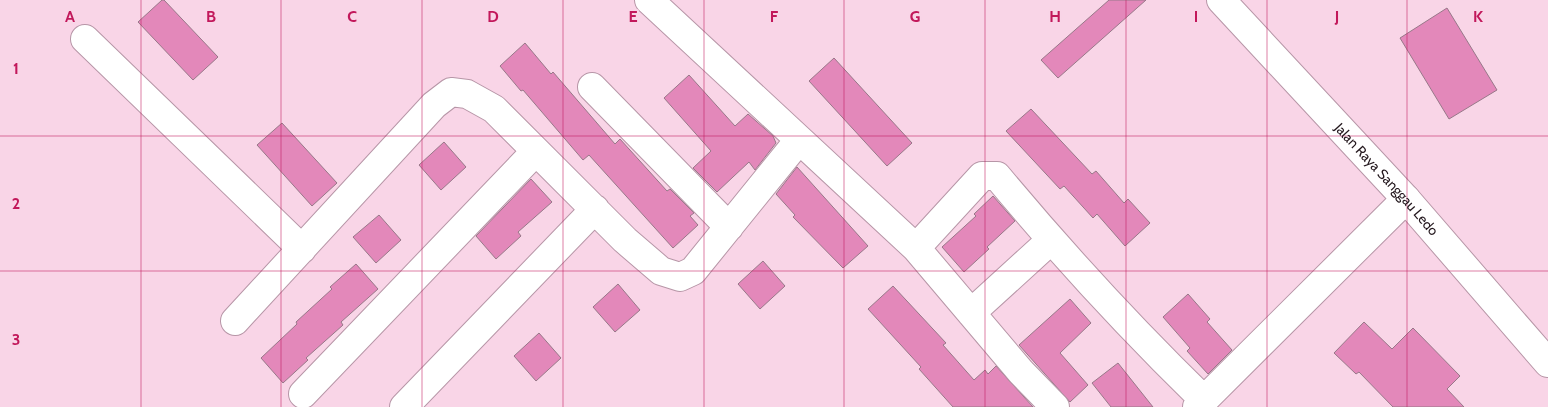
<svg xmlns="http://www.w3.org/2000/svg" width="1548" height="407" viewBox="0 0 1548 407" font-family="Cabin,sans-serif">
<rect width="100%" height="100%" fill="#f9d5e7"/>
<!-- building -->
<path fill="#e388ba" stroke="#987889" d="M162,0H164L218,57L193,80L138,22Z
M1109,0H1146L1058,78L1041,60Z
M1447,8L1497,90L1449,119L1400,38Z
M525,43L551,74L553,72L615,144L620,139L667,191L670,189L694,213L690,216L698,225L673,248L589,155L583,160L523,90L521,91L500,66Z
M834,58L912,143L887,166L809,81Z
M689,75L735,126L748,114L773,136L776,143L755,170L749,162L717,192L693,168L711,151L664,98Z
M1031,109L1092,174L1096,171L1124,203L1128,199L1150,223L1125,246L1097,214L1093,218L1064,186L1060,189L1006,131Z
M282,123L337,183L312,206L257,145Z
M444,142L466,167L441,190L419,165Z
M797,167L868,246L843,268L793,217L795,215L776,194Z
M531,179L552,202L518,232L521,236L496,259L476,236Z
M993,196L1015,221L987,247L989,249L964,272L942,247L976,216L974,214Z
M379,215L401,240L376,263L353,237Z
M763,261L785,286L760,309L738,284Z
M356,264L378,289L341,322L343,325L306,358L308,360L283,383L261,358L297,324L296,322L332,289L330,287Z
M618,284L640,310L615,332L593,307Z
M893,286L946,343L943,345L974,380L985,370L988,374L996,366L1033,407H953L919,369L921,367L868,309Z
M1188,294L1210,319L1207,322L1232,350L1208,374L1187,351L1190,348L1163,317Z
M1070,299L1091,323L1060,353L1088,385L1070,402L1019,345Z
M1364,322L1392,349L1413,328L1460,376L1447,389L1464,407H1393L1359,372L1356,374L1334,353Z
M539,333L561,358L536,381L514,356Z
M1118,363L1153,407H1111L1092,383Z"/>
<g fill="none" stroke-linecap="round" stroke-linejoin="round">
<defs>
<path id="minor" d="M649,0L916,248L1021,372L1055,407
M85,39L302,249
M592,87L729,227
M916,248L982,176H997C1062,254 1131,329 1204,400
M971,313L1051,240
M235,321L434,105L451,92L467,94L494,109L625,240L661,271L680,277L693,271L799,140
M303,394L536,151
M404,407L595,209
M1197,407L1406,199"/>
<g id="highway">
<path id="s1" d="M1221,0L1406,199L1548,363"/>
</g>
</defs>
<!-- minor casing -->
<use href="#minor" stroke="#b796a7" stroke-width="30"/>
<!-- highway casing -->
<use href="#highway" stroke="#b796a7" stroke-width="30"/>
<!-- minor -->
<use href="#minor" stroke="#fff" stroke-width="28"/>
<!-- highway -->
<use href="#highway" stroke="#fff" stroke-width="28"/>
</g>
<!-- grid -->
<path fill="none" stroke="#c2185b" stroke-width="1" stroke-opacity="0.55" d="M141,0V407M281,0V407M422,0V407M563,0V407M704,0V407M844,0V407M985,0V407M1126,0V407M1267,0V407M1407,0V407M0,136H1548M0,271H1548"/>
<g text-anchor="middle" dominant-baseline="central" stroke-width="4" stroke-linejoin="round" paint-order="stroke">
<!-- street labels -->
<g font-size="14" fill="#22161c" stroke="#f9d5e7">
<text stroke="none"><textPath href="#s1" startOffset="244">Jalan Raya Sanggau Ledo</textPath></text>
</g>
</g>
<g font-size="16" text-anchor="middle" font-weight="bold" fill="#c2185b" stroke="#f9d5e7" stroke-width="4" stroke-linejoin="round" paint-order="stroke">
<text x="70" y="22">A</text>
<text x="211" y="22">B</text>
<text x="352" y="22">C</text>
<text x="493" y="22">D</text>
<text x="633" y="22">E</text>
<text x="774" y="22">F</text>
<text x="915" y="22">G</text>
<text x="1055" y="22">H</text>
<text x="1196" y="22">I</text>
<text x="1337" y="22">J</text>
<text x="1478" y="22">K</text>
<text x="16" y="74">1</text>
<text x="16" y="209">2</text>
<text x="16" y="345">3</text>
</g>
</svg>
